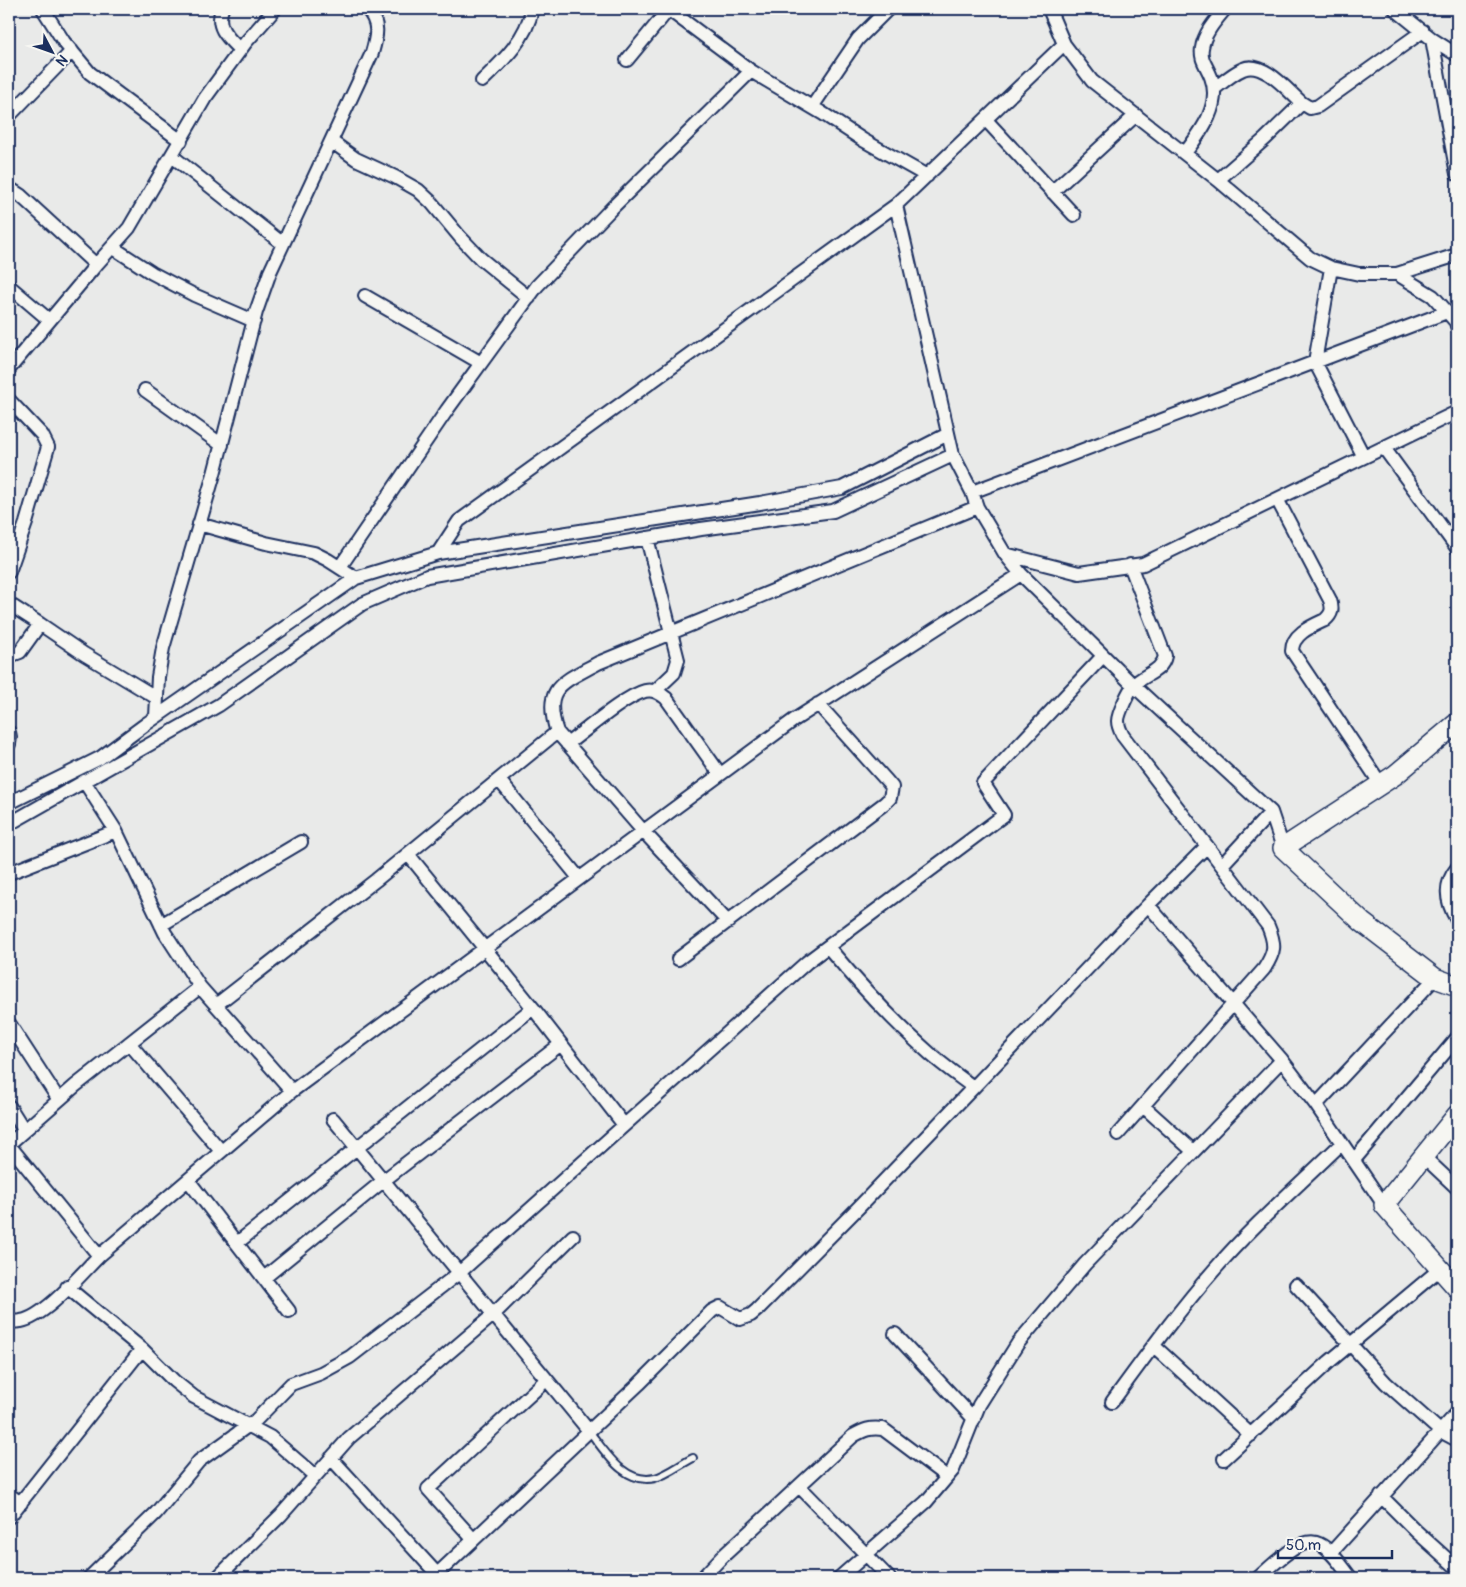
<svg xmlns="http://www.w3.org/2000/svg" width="1466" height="1587" viewBox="0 0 1466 1587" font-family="Pangolin,sans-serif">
<rect width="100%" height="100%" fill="#e9eae9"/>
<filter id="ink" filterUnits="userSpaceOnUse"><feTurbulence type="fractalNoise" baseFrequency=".02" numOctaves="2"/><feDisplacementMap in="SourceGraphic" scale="10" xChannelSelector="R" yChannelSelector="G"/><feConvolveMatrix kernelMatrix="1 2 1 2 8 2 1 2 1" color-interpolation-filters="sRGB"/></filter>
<g filter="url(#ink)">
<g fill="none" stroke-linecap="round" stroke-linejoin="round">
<defs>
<path id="service" d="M589,1431C605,1451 624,1485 655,1478C667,1475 681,1464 693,1458"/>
<path id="minor" d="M43,9L64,42L90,73L181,141
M222,9C215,27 228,38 240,50
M668,9L751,71L822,113L863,140L927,176
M1395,9L1432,39L1457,55
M1432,39L1457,174
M1064,44L1092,81L1218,180L1310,258L1331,268L1359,274H1397L1457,255
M627,60L669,9
M482,81C503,61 527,38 532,9
M1214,89C1223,82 1233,73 1243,69C1263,60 1288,91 1302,103L1265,139L1218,180
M1302,103L1310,108L1318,106L1423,31
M812,107L858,39L888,9
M9,116L72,51
M986,120L1074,215
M331,141L356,159L395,177L418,190L431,202L460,237L481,259L529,298
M1185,153C1201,132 1222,105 1211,77C1207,66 1200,60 1202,48C1204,33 1216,20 1225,9
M172,156L283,244
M9,188L20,195L96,265
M1052,192L1136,115
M896,205L953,455L972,492L977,507L1005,554L1021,574L1133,685L1271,812L1283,848
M112,247L152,273L194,295L254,321
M1331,268L1315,362L1364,457
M1397,274L1433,296L1456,322L1457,326
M9,286L49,320
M365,296L481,363
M9,369L96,265L129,228L205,98L246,42L275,9
M145,390L222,445
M9,400L42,435L48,447L26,523L9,572
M1384,448L1457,548
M972,492L1447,312
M1277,499L1330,600C1333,609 1332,614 1325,620C1312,626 1292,634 1292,651L1380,783
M199,524L266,543L314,553L328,560L356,578
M647,538L678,660L674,673L655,691
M438,553L459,521L896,205L1064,44L1049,9
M1005,554L1079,573L1143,564L1457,412
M340,567L447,410L537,286L612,208L751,71
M9,604L40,624
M9,656L20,652L40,624L84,654L157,698
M156,717L158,677L163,648L214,474L256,312L270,272L372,53C377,36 380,23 367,9
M9,732L10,737L9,744
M557,732C542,687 562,683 598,663L977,507
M567,744C585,731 625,696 645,691C654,689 659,693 666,698L720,774
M499,780L579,878
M84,781L116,831L165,933L200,987
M9,803L100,758L146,724L356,578L438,553L760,503L842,488L948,434
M9,824L219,705L362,604L427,576L701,529L833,511L953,455
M1222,865L1271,812
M1457,868C1443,885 1446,902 1457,920
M9,873L116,831
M1148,905L1207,846
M161,925L301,842
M828,947C859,984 891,1019 927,1051C941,1064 957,1075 973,1087
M678,959L885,803L890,798L892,787L887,781L818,704
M216,1005L376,880L557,732L643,831L728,922
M533,1008L624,1125
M9,1023L59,1100
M129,1043L221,1151
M9,1106L24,1130
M1143,1106L1193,1151
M333,1119L589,1431
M1118,1134L1264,969C1275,952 1276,945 1268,926L1123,736C1121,732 1118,727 1118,721C1118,714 1129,690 1134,685C1144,674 1162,672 1165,656L1130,565
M9,1144L75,1086L200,987L292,1091
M9,1145L99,1256L292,1091L794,720L1021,574
M1423,1156L1457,1188
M1354,1160L1457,1038
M188,1180L289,1311
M1384,1205L1316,1105L1435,978
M237,1243L533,1008L408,854
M264,1278L383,1181L561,1044
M1296,1285L1386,1383L1440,1431L1457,1440
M67,1287L142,1349L174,1381L194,1397L270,1437L315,1476
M9,1321C12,1321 17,1322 21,1321C45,1317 81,1274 99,1256
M895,1334L974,1419
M1154,1346L1251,1435
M1112,1402C1145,1357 1178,1311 1215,1269C1254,1224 1299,1185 1342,1143
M331,1458L437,1574
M1224,1459L1329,1362L1440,1269
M799,1486L889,1578
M9,1495L21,1503
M1381,1496L1416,1531L1457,1568
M9,1517L142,1349
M473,1539L428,1489L546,1380
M1331,1553L1457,1413
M89,1578L156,1513L199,1461L256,1420L291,1384L321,1373L350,1357L459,1273L807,962L1004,815L983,783L1103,656
M217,1578L281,1515L349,1438L493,1315L573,1236
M433,1578L639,1384L712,1311L720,1307L740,1319L751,1315L757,1310L859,1207L1148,905L1282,1060L1316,1105
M702,1578L722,1557L853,1436C864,1430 870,1427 883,1429L947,1477
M839,1578L926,1502L953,1470L979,1405L1018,1343L1085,1264L1282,1060
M1258,1578C1271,1567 1302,1534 1319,1544C1332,1550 1342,1567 1351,1578"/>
<path id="secondary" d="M1457,723L1395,775L1283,848L1362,922L1435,978L1457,986
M1457,1115L1384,1205L1457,1288"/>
</defs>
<!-- service casing -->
<use href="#service" stroke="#1b2f5e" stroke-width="10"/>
<!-- minor casing -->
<use href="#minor" stroke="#1b2f5e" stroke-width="16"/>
<!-- secondary casing -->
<use href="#secondary" stroke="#1b2f5e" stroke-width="22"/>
<!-- service -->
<use href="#service" stroke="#f6f6f2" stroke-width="6"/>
<!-- minor -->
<use href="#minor" stroke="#f6f6f2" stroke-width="12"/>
<!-- secondary -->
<use href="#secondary" stroke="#f6f6f2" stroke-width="19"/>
</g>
</g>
<!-- margin -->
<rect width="1466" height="1587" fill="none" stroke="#f6f6f2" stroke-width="30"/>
<rect x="15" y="15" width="1436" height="1557" fill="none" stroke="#1b2f5e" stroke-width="2" filter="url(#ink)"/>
<!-- north arrow -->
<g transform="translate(52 52) rotate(131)" stroke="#f6f6f2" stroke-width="4" paint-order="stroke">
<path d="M0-4L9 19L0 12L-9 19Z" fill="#1b2f5e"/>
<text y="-8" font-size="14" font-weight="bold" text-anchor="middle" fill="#1b2f5e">N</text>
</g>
<!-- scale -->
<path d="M1278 1550v8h114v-8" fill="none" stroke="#1b2f5e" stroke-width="2.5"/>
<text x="1286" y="1550" font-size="15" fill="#1b2f5e" stroke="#f6f6f2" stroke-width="4" paint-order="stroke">50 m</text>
</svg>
